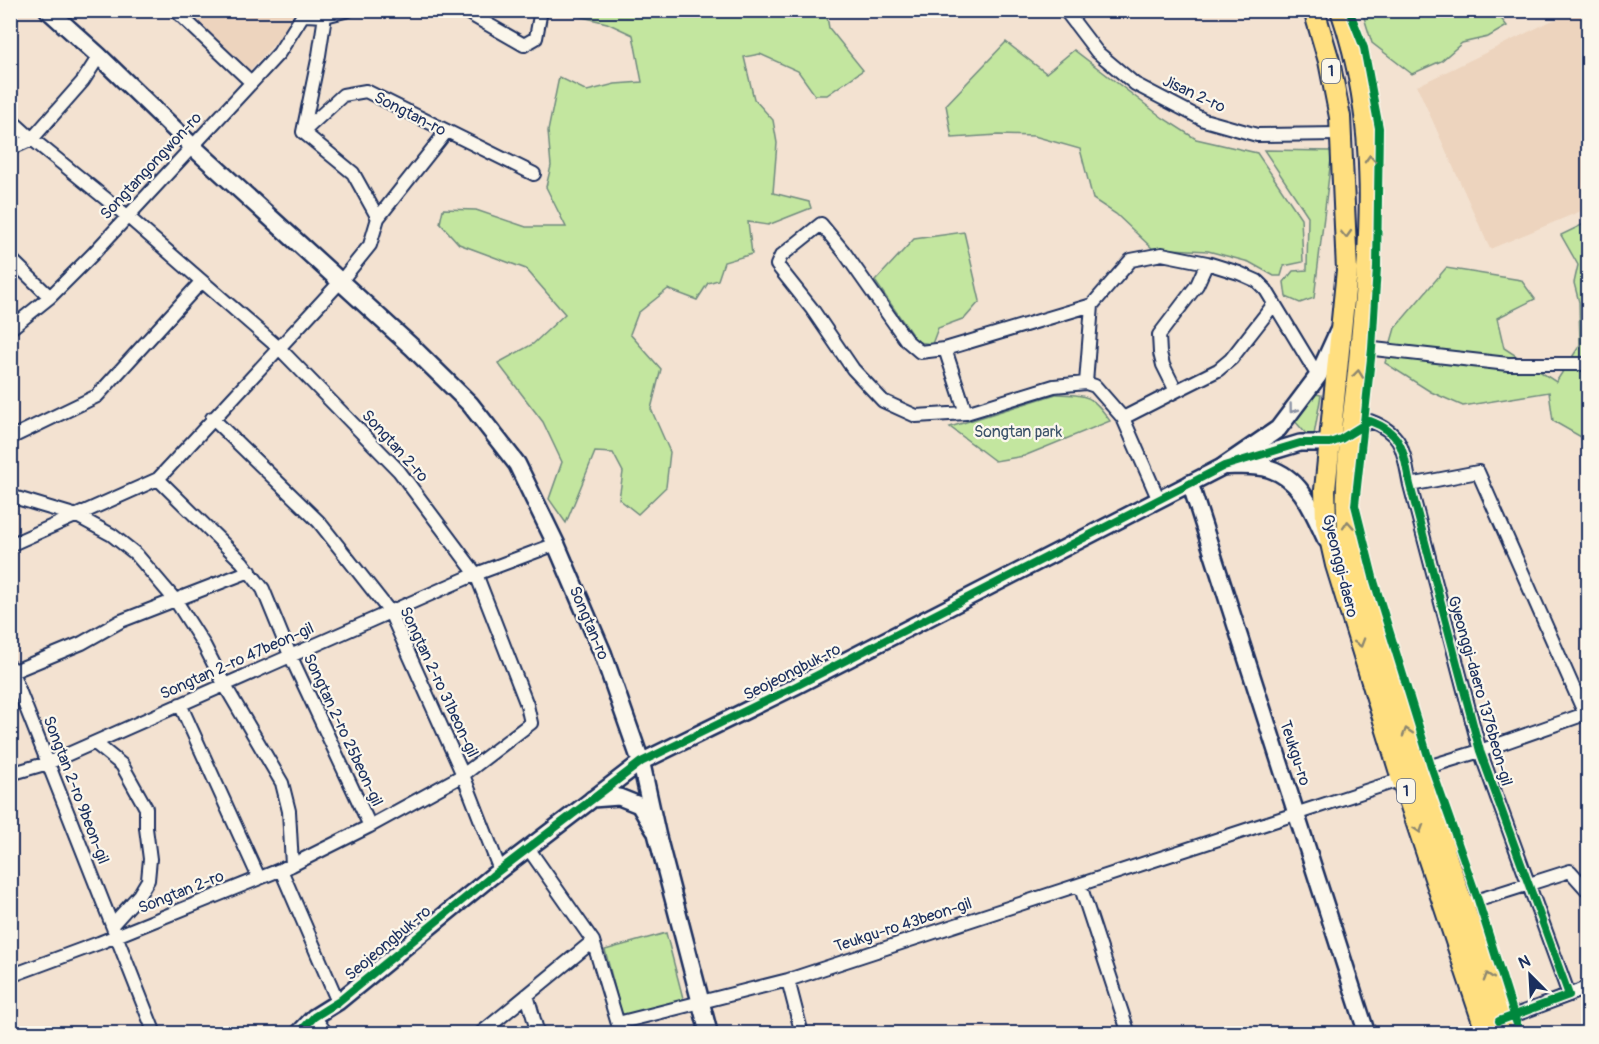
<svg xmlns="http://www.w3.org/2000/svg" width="1599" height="1044" viewBox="0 0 1599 1044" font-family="Pangolin,sans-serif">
<rect width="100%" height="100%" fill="#f3e2d1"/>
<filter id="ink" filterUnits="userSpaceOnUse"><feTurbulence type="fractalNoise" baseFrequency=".0167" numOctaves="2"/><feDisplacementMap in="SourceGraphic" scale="12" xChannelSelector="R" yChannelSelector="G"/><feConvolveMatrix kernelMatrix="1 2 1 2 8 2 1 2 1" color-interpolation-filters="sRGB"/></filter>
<g filter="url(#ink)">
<!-- built -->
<path fill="#edd4be" d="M1583,10L1588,11V208L1490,249L1417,86L1551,21Z
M185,11H298L295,17L275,43L248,72Z"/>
<!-- green -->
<path fill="#c3e69f" stroke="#6f8a7e" stroke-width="1.5" d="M558,11H826L829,28L863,70L827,95H815L798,71L760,54L744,57L754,99L773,120L777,143L773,193L809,202L811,208L768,225L748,222L752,254L724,262L718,280L708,283L697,300L668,289L638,313L630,334L661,369L651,409L670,452L666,487L638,514L619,499L623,472L613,453L595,452L566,523L549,499L562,462L543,422L498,363L533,344L565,314L526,269L459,244L440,223L443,209L476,210L526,227H566L546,187L551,166L548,131L559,77L587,91L615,84L642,82L633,35L607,23Z
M1362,11H1495L1507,26L1488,37L1462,43L1441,61L1412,74L1372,43Z
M1006,42L1046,73L1074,50L1163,118L1196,139L1257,153L1301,218L1303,262L1284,266L1281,276H1274L1249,262L1208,251L1152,248L1116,214L1093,199L1080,149L1034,136L998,135L952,138L946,105Z
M1264,150L1332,151L1314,298L1300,303L1286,297L1284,282L1293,271L1307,270L1308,216Z
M1588,222V441L1553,421L1549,392L1463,406L1431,392L1385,363L1395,328L1446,268L1521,280L1535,299L1497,318L1504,348L1556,382L1580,345L1579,302L1574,283L1578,265L1561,235Z
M964,232L980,301L965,318L938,328L932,344L917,342L875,281L914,239Z
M1056,394C1088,395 1092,395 1110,421L1024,456L995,461L950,427Z
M1316,394L1321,395L1314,435L1308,436L1293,419Z
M666,933L684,1002L622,1016L605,950Z"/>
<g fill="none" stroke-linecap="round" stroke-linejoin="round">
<defs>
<path id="minor" d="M175,10L251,82
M463,10L524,45L536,38L541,10
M1065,10L1097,52L1135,84L1204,120L1257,135L1341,134
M305,15L325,16L349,10
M10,119L32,139L127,216L280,349L399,471L476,574L527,705L531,723L463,775L370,826L292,865L99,943L10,976
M303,132L319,55L325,16
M10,149L32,139L83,81L99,56
M378,218L446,132
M10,258L50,297
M1207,263L1197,285L1159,335L1160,353L1163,365L1176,391L1218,370L1231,359L1274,304
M1092,305L1131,260L1162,254L1207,263L1239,273L1257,281L1266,290L1318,376
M10,329L50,297L92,255L279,53L306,10
M1356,347L1508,364H1588
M945,349L1092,305L1086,383
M966,413L945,349L920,352L906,340L844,252L821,224L781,256L777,265L812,309L853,369L883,401L916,416L966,413L1054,386L1086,383L1095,386L1123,418L1158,498
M212,418L319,522L390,612L463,775L500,870
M1123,418L1176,391
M1352,433L1370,421C1405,434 1403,453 1410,485L1480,751L1569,995L1499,1021
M10,438L97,396L201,282
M158,479L242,562L263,589L290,655L370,826
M10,496L77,516L112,535L136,554L176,601L204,645L224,684L282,783L289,811L292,865
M10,545L158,479L341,281L370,245L378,218L353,173L303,132L343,95L366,91L534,174
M10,667L155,1034
M12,672L82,643L121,621L250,571
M180,704L259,878
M95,743L122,765L146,808V828L150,859L148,880L139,895L112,925
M10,774L48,763L476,574L556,544
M528,848L593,941L621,1034
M281,870L338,1002
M1080,885L1129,1034
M1463,905L1570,871L1588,891
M788,980L802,1034
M527,995L538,1034
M1569,995L1588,987
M314,1017L327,1034
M618,1023L788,980L1402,779L1418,770L1480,751L1585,714L1478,472L1410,485
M480,1034L593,941"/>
<path id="tertiary" d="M1190,483L1367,1034
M592,799L619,797L639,805L654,830
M298,1034L314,1017L338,1002L492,876L641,762L796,686L1224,466L1300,443H1330L1340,439"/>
<path id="secondary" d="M48,10L99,56L192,146L412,347L470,404L517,464L556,544L603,654L641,762L657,835L709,1034
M1224,466L1278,429L1318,376L1338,332
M1224,466C1238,466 1257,464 1270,469C1302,479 1313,512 1326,539"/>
<path id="primary" d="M1314,10L1329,61L1340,117L1347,270L1325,490L1326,521L1336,565L1402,779L1487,1034
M1341,10C1383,131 1370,249 1358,372C1353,421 1343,479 1348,527C1349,542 1354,557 1356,572L1448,862L1489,980L1504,1034"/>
</defs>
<!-- minor casing -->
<use href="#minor" stroke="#1b2f5e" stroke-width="16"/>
<!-- tertiary casing -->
<use href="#tertiary" stroke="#1b2f5e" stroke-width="20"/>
<!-- secondary casing -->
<use href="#secondary" stroke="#1b2f5e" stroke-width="21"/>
<!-- primary casing -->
<use href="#primary" stroke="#1b2f5e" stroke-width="24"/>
<!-- minor -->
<use href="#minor" stroke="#fbf7ec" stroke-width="12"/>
<!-- tertiary -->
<use href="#tertiary" stroke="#fbf7ec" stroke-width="15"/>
<!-- secondary -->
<use href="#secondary" stroke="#fbf7ec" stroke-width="16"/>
<!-- primary -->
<use href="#primary" stroke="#ffdf80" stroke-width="20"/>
<defs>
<path id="cycleway" d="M1349,10L1364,48L1379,128L1377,267L1372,349L1355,505L1374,581L1431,766L1478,900L1520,1034
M298,1034L314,1017L338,1002L492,876L641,762L796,686L1224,466L1300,443H1330L1341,439L1370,421C1405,434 1403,453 1410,485L1480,751L1569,995L1499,1021"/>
</defs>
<!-- cycleway casing -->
<use href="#cycleway" stroke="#fbf7ec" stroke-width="11"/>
<!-- cycleway -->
<use href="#cycleway" stroke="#00873e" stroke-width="8"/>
</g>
<!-- one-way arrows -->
<defs><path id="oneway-chevron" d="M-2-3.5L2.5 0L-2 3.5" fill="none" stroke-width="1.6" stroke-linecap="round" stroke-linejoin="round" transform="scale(1.5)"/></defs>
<g stroke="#8d876f">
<use href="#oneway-chevron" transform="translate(1370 159) rotate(-93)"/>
<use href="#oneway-chevron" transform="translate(1346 234) rotate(88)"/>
<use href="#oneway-chevron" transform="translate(1358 374) rotate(-84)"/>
<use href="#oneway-chevron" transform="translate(1348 525) rotate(-94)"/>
<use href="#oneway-chevron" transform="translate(1360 643) rotate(73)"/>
<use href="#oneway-chevron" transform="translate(1407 732) rotate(-107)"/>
<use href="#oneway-chevron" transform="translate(1419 829) rotate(72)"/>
<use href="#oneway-chevron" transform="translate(1488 977) rotate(-107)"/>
</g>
<use stroke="#8b93a5" href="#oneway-chevron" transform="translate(1293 409) rotate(127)"/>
</g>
<g text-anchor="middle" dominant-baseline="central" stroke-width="4.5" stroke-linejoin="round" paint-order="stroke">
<!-- shield labels -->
<g fill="#fbf7ec" stroke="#5e6b89" stroke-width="1.5">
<rect x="1322" y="59" width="18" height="24" rx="4.5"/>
<rect x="1397" y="779" width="18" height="24" rx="4.5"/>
</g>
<g font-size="15" font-weight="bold" fill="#1b2f5e">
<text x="1331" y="71">1</text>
<text x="1406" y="791">1</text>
</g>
<!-- street labels -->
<g font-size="16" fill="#1b2f5e" stroke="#fbf7ec">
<text transform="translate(1194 94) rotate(25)">Jisan 2-ro</text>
<text transform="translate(410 114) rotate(27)">Songtan-ro</text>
<text transform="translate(151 166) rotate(-47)">Songtangongwon-ro</text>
<text transform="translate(395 446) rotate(48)">Songtan 2-ro</text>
<text transform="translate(1340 566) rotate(76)">Gyeonggi-daero</text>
<text transform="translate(589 623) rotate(67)">Songtan-ro</text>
<text transform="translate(237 661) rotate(-24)">Songtan 2-ro 47beon-gil</text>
<text transform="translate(792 672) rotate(-27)">Seojeongbuk-ro</text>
<text transform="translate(439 682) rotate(65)">Songtan 2-ro 31beon-gil</text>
<text transform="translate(1480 691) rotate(74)">Gyeonggi-daero 1376beon-gil</text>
<text transform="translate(343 730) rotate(65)">Songtan 2-ro 25beon-gil</text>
<text transform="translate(1295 753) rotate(72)">Teukgu-ro</text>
<text transform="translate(76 790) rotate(69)">Songtan 2-ro 9beon-gil</text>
<text transform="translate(181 892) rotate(-22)">Songtan 2-ro</text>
<text transform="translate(903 925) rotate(-18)">Teukgu-ro 43beon-gil</text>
<text transform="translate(388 943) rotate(-40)">Seojeongbuk-ro</text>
</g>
<!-- park labels -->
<g font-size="16" fill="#3d546b" stroke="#fbf7ec">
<text x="1018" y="432">Songtan park</text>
</g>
</g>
<!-- margin -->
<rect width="1599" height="1044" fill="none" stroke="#fbf7ec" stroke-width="36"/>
<rect x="18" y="18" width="1563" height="1008" fill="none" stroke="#1b2f5e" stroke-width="2" filter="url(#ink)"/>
<!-- north arrow -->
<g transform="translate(1530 975) rotate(336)" stroke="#fbf7ec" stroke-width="4.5" paint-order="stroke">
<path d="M0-4.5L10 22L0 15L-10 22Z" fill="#1b2f5e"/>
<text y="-9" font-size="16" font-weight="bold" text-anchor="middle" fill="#1b2f5e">N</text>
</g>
</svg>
